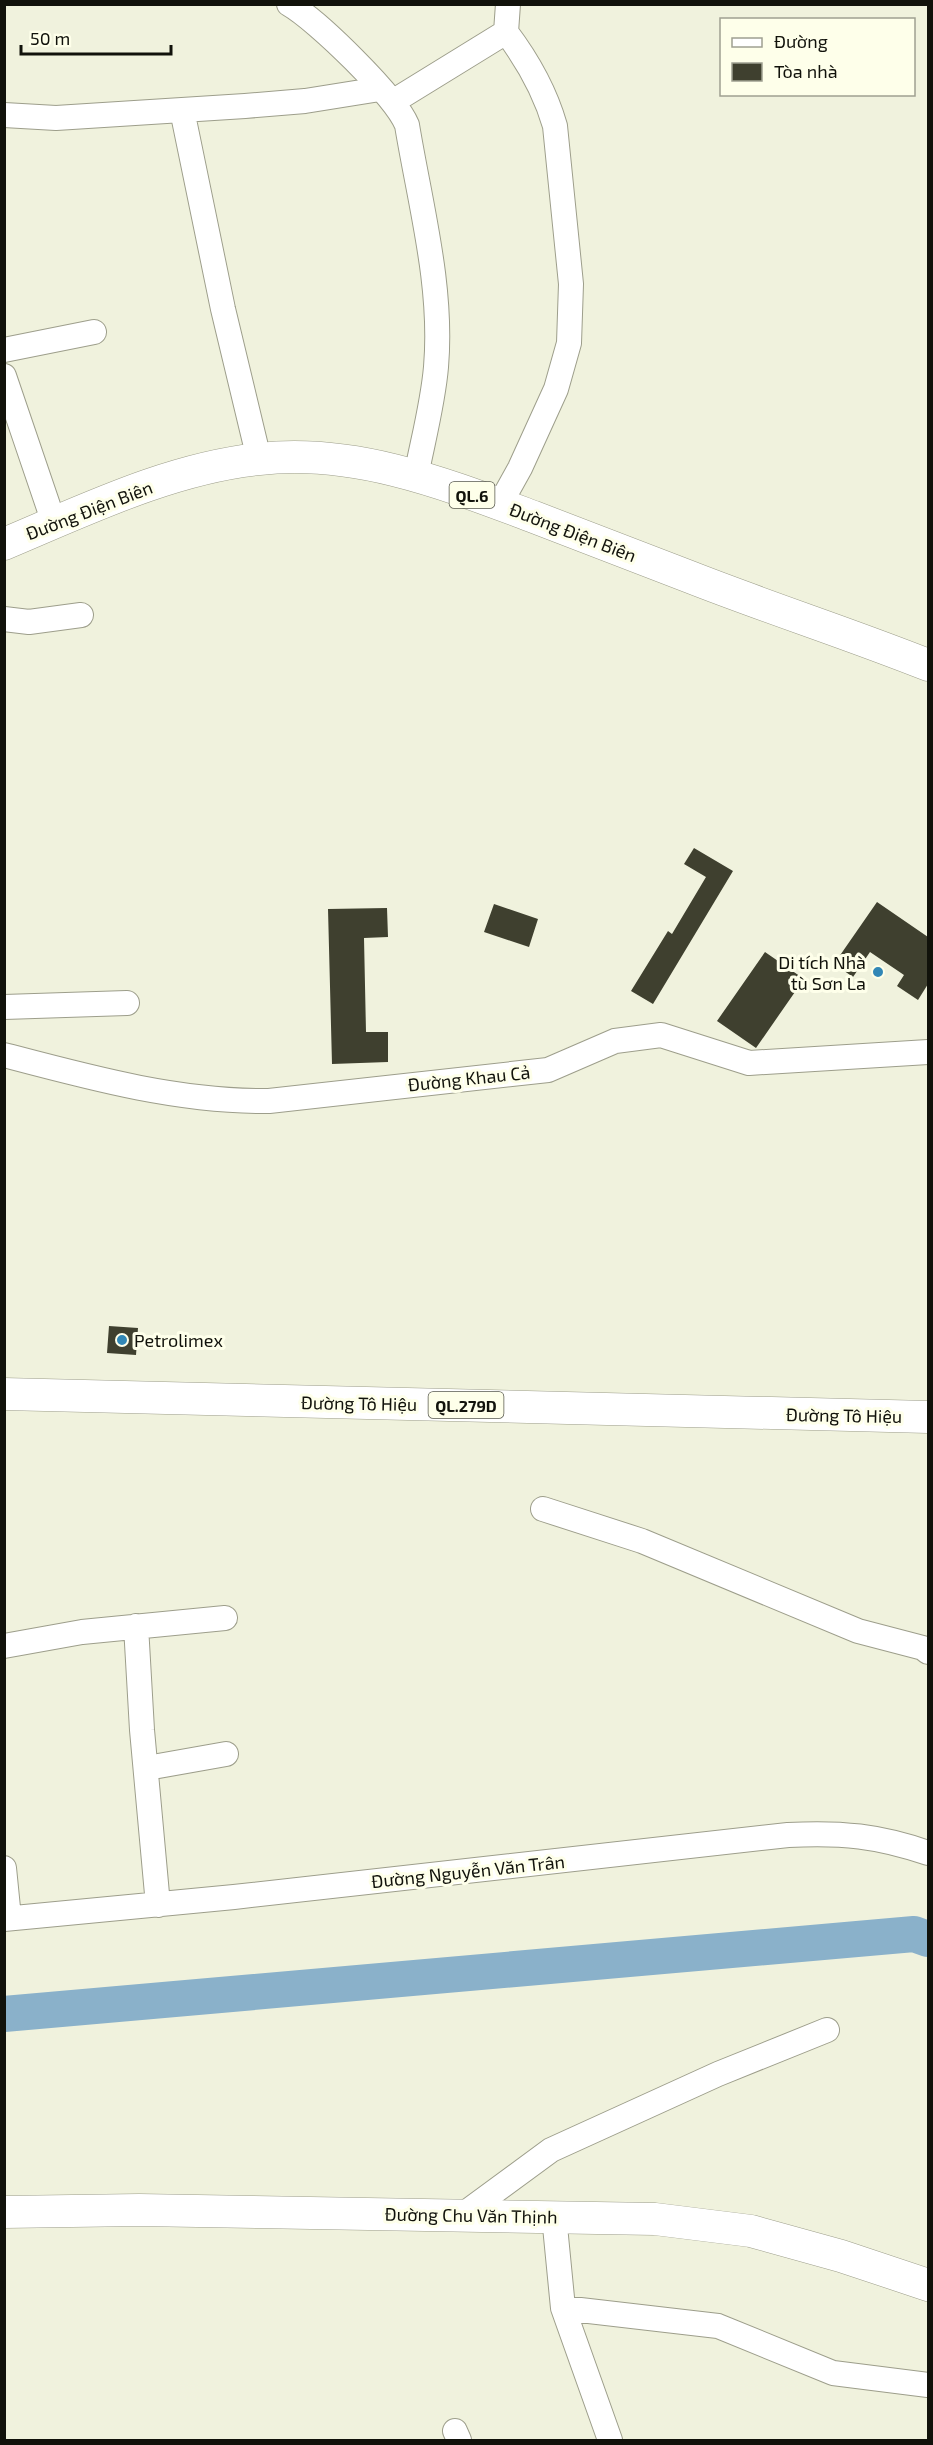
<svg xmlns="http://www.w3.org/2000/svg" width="933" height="2445" viewBox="0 0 933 2445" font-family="'Exo 2',sans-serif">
<rect width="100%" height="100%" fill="#f0f2dd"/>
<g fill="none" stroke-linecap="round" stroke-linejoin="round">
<!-- river -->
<path stroke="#8ab1ca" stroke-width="36" d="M4,2014L914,1934L928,1939"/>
</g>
<!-- building -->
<path fill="#3f402f" d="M694,848L733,871L653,1004L631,991L668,931L672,934L706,877L684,864Z
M877,902L928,937V984L918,1000L897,986L904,975L870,952L853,977L834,964Z
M494,904L538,919L529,947L484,932Z
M387,908L388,937L364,938L366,1032H388V1062L332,1064L328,909Z
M765,952L804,979L756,1048L717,1021Z
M109,1326L138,1328L136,1355L107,1353Z"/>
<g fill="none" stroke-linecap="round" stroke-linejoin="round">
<defs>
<path id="minor" d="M289,4C317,20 395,96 407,125C420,204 443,286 436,367C433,403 423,440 416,476
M506,32L508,4
M394,101L506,32C528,61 545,91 555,126L571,284L569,343L556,389L520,468L500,504
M182,110L223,309L259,459
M4,115L56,118L245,106L305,101L380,89
M4,350L94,332
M4,376L54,523
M4,619L29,622L81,615
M4,1007L127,1003
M4,1055C91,1078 179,1102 269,1101L548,1070L615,1041L661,1035L749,1063L928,1052
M543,1509L642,1541L858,1631L923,1648L928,1652
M136,1626L142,1730L158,1905
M4,1646L82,1632L225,1618
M147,1768L226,1754
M4,1868L9,1918
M4,1919L234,1897L788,1835C841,1832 879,1836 928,1853
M464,2214L551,2150L718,2074L827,2030
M554,2216L563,2308L610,2440
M563,2308L718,2326L833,2373L928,2385
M455,2431L459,2440"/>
<path id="major" d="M4,544C85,510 171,468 259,459C355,448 446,484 534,517C586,537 638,557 690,577C769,608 850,634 928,665
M4,1394L928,1417
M4,2212L139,2210L655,2219L751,2231L841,2256L928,2285"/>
</defs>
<!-- minor casing -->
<use href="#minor" stroke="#9d9e8b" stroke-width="26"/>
<!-- major casing -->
<use href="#major" stroke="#9d9e8b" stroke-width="33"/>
<!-- minor -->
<use href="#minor" stroke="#fff" stroke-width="24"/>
<!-- major -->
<use href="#major" stroke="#fff" stroke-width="32"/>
</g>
<!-- markers -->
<g fill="#3187b6" stroke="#feffea" stroke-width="2">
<circle cx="878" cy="972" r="6"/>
<circle cx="122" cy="1340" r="6"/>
</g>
<g text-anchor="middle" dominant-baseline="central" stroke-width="6" stroke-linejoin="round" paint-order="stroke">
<!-- shield labels -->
<g fill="#feffea" stroke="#58594e" stroke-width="1.5">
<rect x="449.5" y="482" width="45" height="26" rx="4.5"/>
<rect x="428.5" y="1392" width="75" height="26" rx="4.5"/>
</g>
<g font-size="16" font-weight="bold" fill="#11120b">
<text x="472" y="495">QL.6</text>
<text x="466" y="1405">QL.279D</text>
</g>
<!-- street labels -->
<g font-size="18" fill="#11120b" stroke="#feffea">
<text transform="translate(89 510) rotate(-21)">Đường Điện Biên</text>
<text transform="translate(573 532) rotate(21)">Đường Điện Biên</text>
<text transform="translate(469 1078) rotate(-6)">Đường Khau Cả</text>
<text transform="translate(359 1403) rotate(1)">Đường Tô Hiệu</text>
<text transform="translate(844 1415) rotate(1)">Đường Tô Hiệu</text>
<text transform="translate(468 1871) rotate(-6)">Đường Nguyễn Văn Trân</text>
<text transform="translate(471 2215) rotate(1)">Đường Chu Văn Thịnh</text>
</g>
<!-- poi labels -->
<g font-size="18" fill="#11120b" stroke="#feffea" text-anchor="end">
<text x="866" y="962">Di tích Nhà<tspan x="866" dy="21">tù Sơn La</tspan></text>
<text x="134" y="1340" text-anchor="start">Petrolimex</text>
</g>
</g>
<!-- border -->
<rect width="933" height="2445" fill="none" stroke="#11120b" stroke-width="12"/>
<!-- legend -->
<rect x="720" y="18" width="195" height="78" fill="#feffea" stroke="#9fa091" stroke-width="1.5"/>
<rect x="732" y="38" width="30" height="9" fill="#ffffff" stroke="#9fa091" stroke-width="1.5"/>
<text x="774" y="48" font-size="18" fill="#11120b">Đường</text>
<rect x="732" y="63" width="30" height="18" fill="#3f402f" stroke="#9fa091" stroke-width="1.5"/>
<text x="774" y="78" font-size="18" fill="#11120b">Tòa nhà</text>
<!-- scale -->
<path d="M21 45v9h150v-9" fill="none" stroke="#11120b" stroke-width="3"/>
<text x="30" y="45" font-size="18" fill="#11120b" stroke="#feffea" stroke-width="4.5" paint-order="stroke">50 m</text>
</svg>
